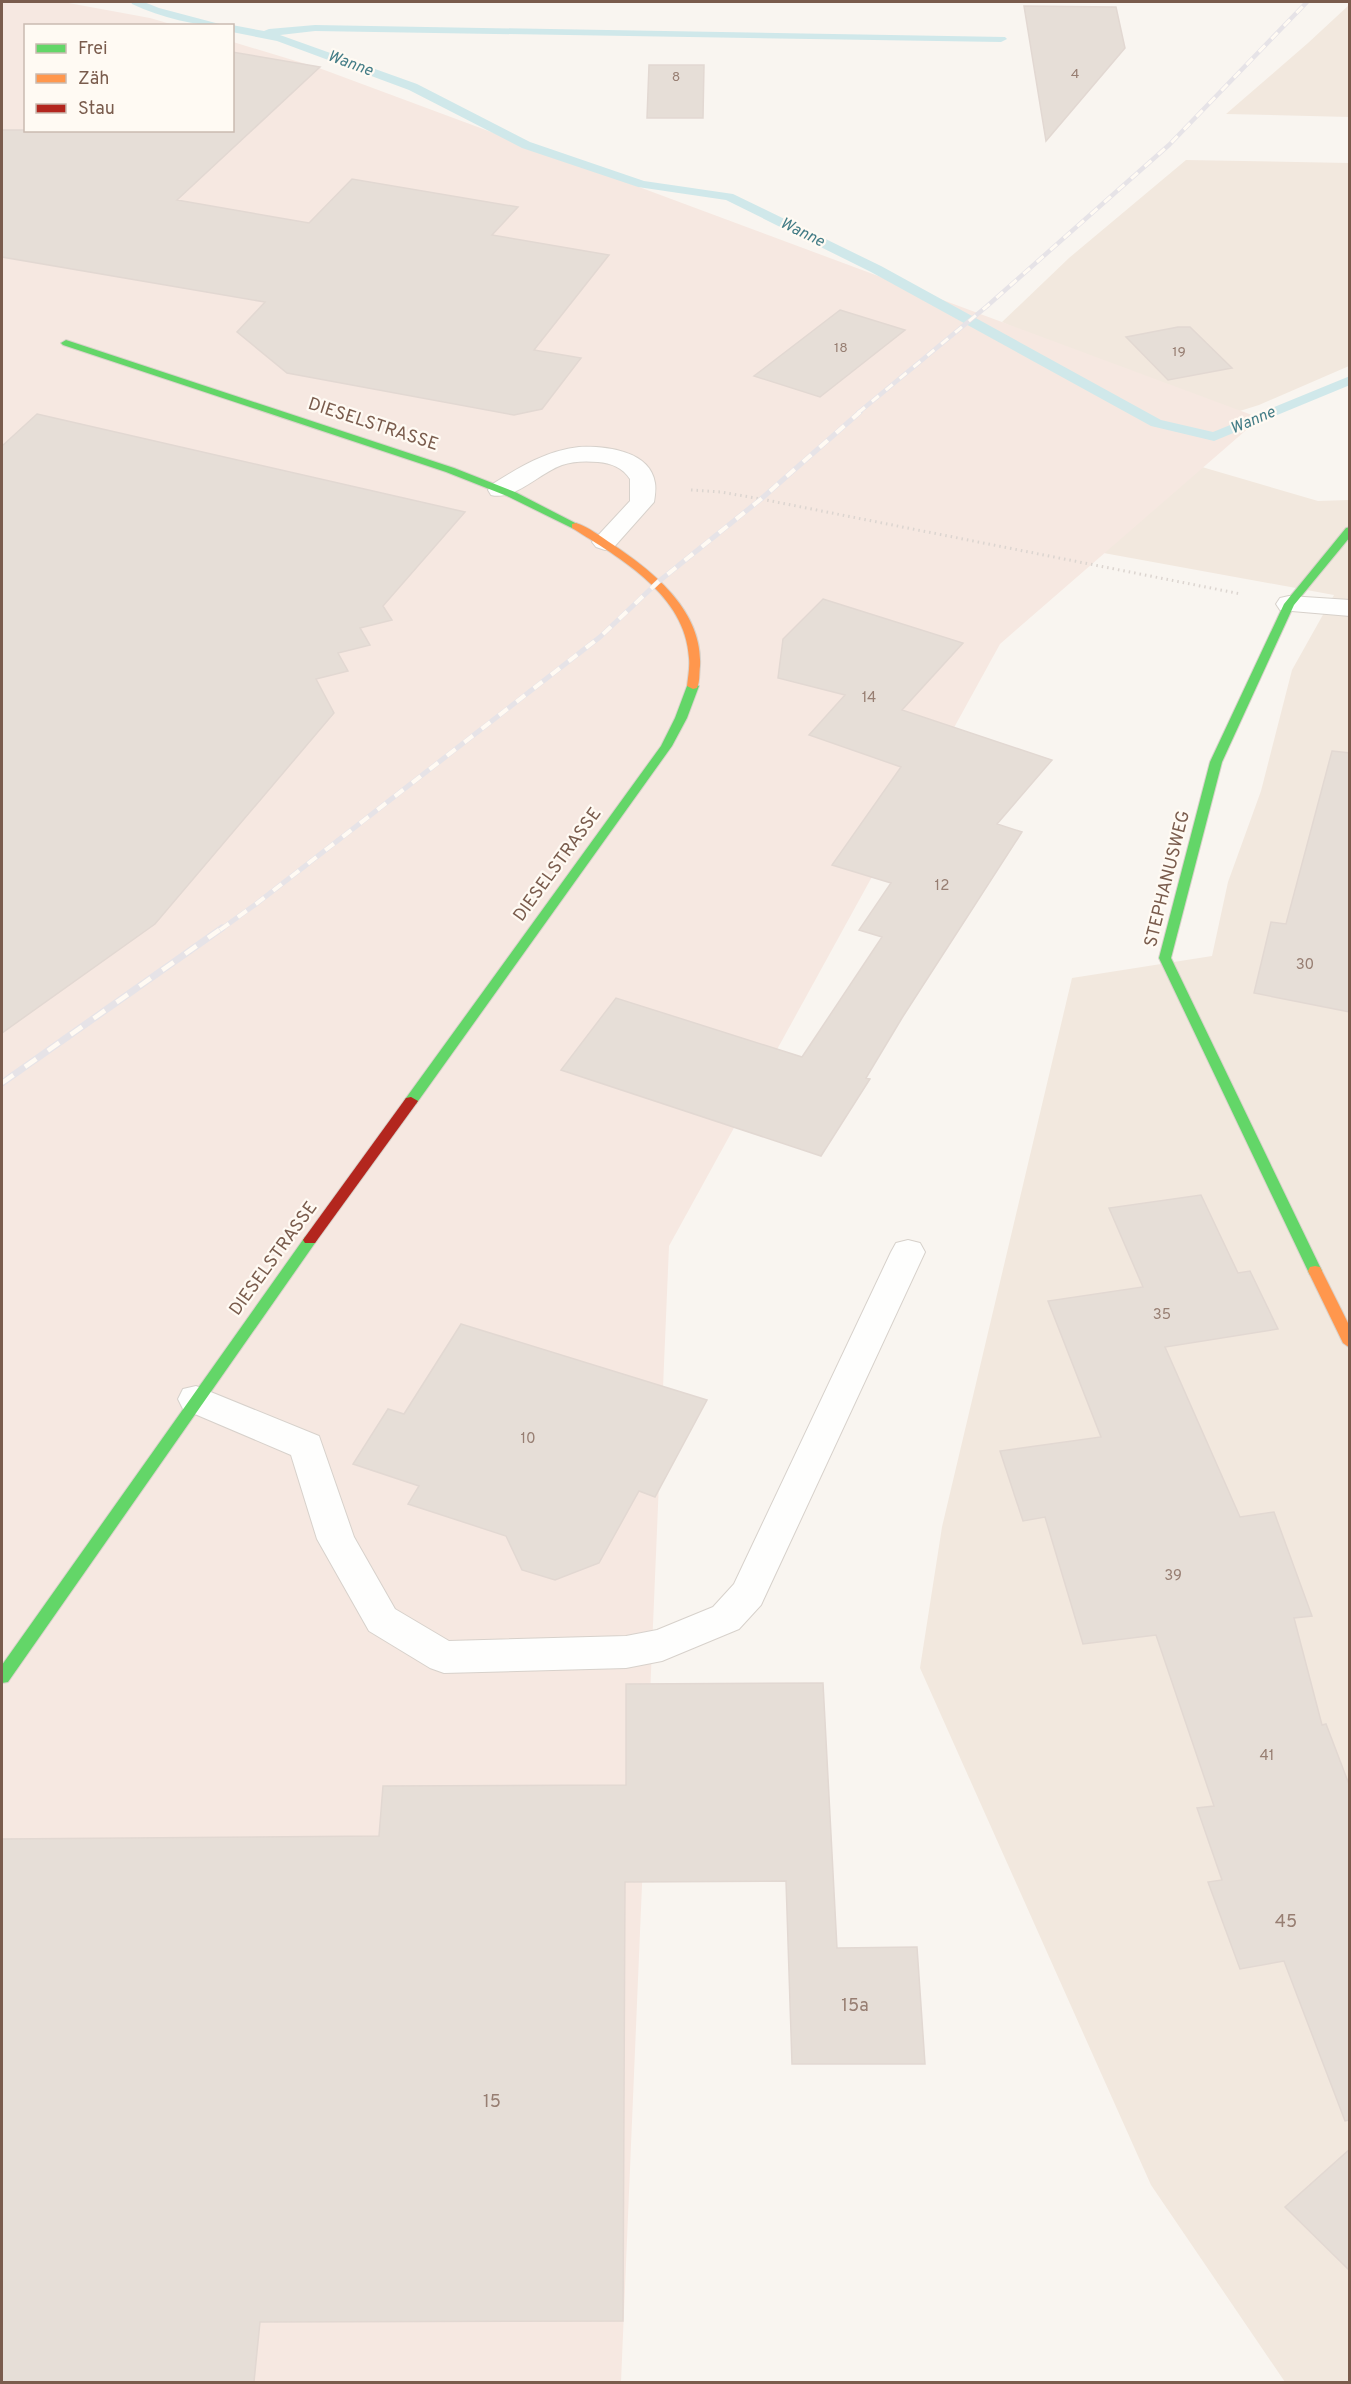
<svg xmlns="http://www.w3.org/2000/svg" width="1351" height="2384" viewBox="0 0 1351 2384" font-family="Overpass,sans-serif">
<rect width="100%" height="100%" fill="#f9f5f0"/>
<!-- residential -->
<path fill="#f2e8de" d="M1349,5V117L1226,114L1308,43Z
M1186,160L1349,163V366L1259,405L1211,420L1002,322L1069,258Z
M1096,436L1318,501L1349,500V2382H1285L1151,2185L920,1668L942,1527L1072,978L1212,956L1228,882L1261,791L1292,670L1334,595L1010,536Z"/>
<!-- commercial -->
<path fill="#f6e8e1" d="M2,2H63L150,18L174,25L26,26V130H232L233,42L319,68L1260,418L1000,644L669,1246L621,2382H2Z"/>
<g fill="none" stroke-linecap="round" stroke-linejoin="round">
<!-- stream -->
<path fill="#d0e8ea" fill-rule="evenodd" d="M131,2H144L159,8L227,26C195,26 162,18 132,4Z
M232,25L264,31L269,29L315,25L1005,37L1007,39L1001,42L315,31L280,35L417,84L530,142L644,181L733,194L881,266L1161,420L1213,432L1350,376V385L1214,441L1151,426L871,272L726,200L638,187L522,148L409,90L277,41L232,32V26H228Z"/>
</g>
<!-- building -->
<path fill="#e6ded7" stroke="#e2d8d2" stroke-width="1.5" d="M1024,6L1116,7L1125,48L1046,141Z
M232,52L320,67L177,200L309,223L352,179L518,207L492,235L609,255L534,350L581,358L542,409L514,415L287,373L237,332L265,302L2,257V130H232Z
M649,65H704L703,118H647Z
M840,310L905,330L820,397L754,376Z
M1178,327H1190L1232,368L1168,380L1126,337Z
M37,414L465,512L383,606L392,620L360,628L370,645L338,653L348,671L316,679L334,713L155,924L2,1033V446Z
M823,599L963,643L902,710L1052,760L997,824L1022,832L902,1018L866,1078L870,1079L821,1156L561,1070L616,998L802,1057L882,937L859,930L891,883L832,865L901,767L809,735L845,695L778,678L783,639Z
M1332,751L1350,753V1012L1254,993L1271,922L1286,924Z
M1201,1195L1238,1273L1250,1271L1278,1329L1165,1347L1240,1517L1274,1512L1312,1616L1294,1618L1322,1725L1326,1724L1350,1787V2120L1345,2121L1284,1961L1240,1969L1208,1882L1222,1880L1197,1808L1214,1806L1156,1635L1083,1644L1045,1517L1023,1521L1000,1451L1101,1437L1048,1301L1143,1287L1109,1208Z
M461,1324L707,1400L655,1497L639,1491L599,1563L555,1580L522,1570L506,1536L408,1504L419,1486L353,1464L388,1409L404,1414Z
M823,1683L837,1948L917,1947L925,2064H792L786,1881L625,1882L623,2321L260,2322L254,2382H2V1839L379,1836L383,1786L626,1785V1684Z
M1350,2149V2271L1285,2207Z"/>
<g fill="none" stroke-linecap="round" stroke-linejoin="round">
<defs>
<path id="lane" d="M579,447C604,446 650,450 655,483C656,489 655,496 654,502L614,547L605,550L596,547L592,542L630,501V479C623,468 611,463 598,462C587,461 573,461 562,465C539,473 515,501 491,495L488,490L491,485C520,467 545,451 579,447Z
M908,1240L920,1243L925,1252L761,1605L739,1629L662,1661L626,1668L444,1673L430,1668L369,1631L317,1539L291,1455L183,1409L178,1399L183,1389L196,1386L319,1436L354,1537L395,1609L449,1641L626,1636L657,1630L713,1607L734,1584L891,1252L896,1243Z"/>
<path id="street" d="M1289,596L1350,600V616L1280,610L1276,604L1280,598Z"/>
<path id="fast" d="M66,340L454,468L515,492L581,526L576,529L572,528L507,496L446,472L63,345L61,343Z
M1350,527V537L1294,605L1222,762L1171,958L1322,1271L1320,1275H1310L1308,1271L1159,958L1210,762L1284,604L1346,528Z
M693,683L699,686L687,718L672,746L416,1104H406L404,1101L406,1098L661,746L675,718L687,686Z
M310,1235L317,1240L315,1243L8,1682L2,1683V1665L305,1237Z"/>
<path id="slow" d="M576,523C589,527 601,537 612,544C653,571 703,611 700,666C699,673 700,682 697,688L693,689L687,686C688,677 690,667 689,658C686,595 620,558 572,528V524Z
M1315,1266L1320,1267L1350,1327V1348L1343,1343L1308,1271L1310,1267Z"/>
<path id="jam" d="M411,1097L418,1101L416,1104L315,1243H305L303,1240L305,1237L406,1098Z"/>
</defs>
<!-- lane casing -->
<use href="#lane" stroke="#d7d1cb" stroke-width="2"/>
<!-- street casing -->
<use href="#street" stroke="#d7d1cb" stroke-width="2"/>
<!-- fast casing -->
<use href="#fast" stroke="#d9d2cb" stroke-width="2"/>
<!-- slow casing -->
<use href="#slow" stroke="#d9d2cb" stroke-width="2"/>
<!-- jam casing -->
<use href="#jam" stroke="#d9d2cb" stroke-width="2"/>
<!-- path -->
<path stroke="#dcd5d0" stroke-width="3" stroke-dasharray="1.5 4" stroke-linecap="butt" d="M691,490L721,492L761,499L1241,594"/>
<!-- lane -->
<use href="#lane" fill="#fefefd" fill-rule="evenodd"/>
<!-- street -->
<use href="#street" fill="#fefefd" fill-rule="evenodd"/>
<!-- fast -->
<use href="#fast" fill="#63d668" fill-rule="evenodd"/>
<!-- slow -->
<use href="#slow" fill="#ff974d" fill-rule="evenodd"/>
<!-- jam -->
<use href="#jam" fill="#b3261e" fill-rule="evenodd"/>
<defs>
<path id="rail-far2" d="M858,413L986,307L1169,145L1307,2"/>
<path id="rail-far1" d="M220,930L256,904L600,637L658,582L761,499L860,412"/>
<path id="rail" d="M2,1083L222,928"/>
</defs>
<!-- rail-far2 casing -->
<use href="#rail-far2" stroke="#e6e3e7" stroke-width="4.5"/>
<!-- rail-far1 casing -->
<use href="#rail-far1" stroke="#e6e3e7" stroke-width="5"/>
<!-- rail casing -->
<use href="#rail" stroke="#e6e3e7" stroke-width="7"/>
<!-- rail-far2 -->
<use href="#rail-far2" stroke="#fffaf3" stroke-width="3" stroke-dasharray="9" stroke-linecap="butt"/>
<!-- rail-far1 -->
<use href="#rail-far1" stroke="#fffaf3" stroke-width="4" stroke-dasharray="11" stroke-linecap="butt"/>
<!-- rail -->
<use href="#rail" stroke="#fffaf3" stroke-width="4.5" stroke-dasharray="14" stroke-linecap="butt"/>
</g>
<g text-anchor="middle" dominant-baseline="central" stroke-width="4.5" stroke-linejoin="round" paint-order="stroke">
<!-- far-number labels -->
<g font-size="14" fill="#977e72">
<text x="1075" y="74">4</text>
<text x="676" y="77">8</text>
<text x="841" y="348">18</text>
<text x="1179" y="352">19</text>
</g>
<!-- number labels -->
<g font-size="15" fill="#977e72">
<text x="869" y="698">14</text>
<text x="942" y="886">12</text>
<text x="1305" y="965">30</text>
<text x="1162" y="1315">35</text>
<text x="528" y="1439">10</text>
<text x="1173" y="1576">39</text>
<text x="1267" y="1756">41</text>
</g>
<!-- far-water labels -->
<g font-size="16" font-style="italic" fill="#437c86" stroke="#fffaf3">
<text transform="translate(350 64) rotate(20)">Wanne</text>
<text transform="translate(802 233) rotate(26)">Wanne</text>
<text transform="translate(1253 421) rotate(-23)">Wanne</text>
</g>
<!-- street labels -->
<g font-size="18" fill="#7a5c4d" stroke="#fffaf3">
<text transform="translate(373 425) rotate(18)">DIESELSTRASSE</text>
<text transform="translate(558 865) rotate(-54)">DIESELSTRASSE</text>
<text transform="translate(1168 879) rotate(-76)">STEPHANUSWEG</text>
<text transform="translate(274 1259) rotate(-54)">DIESELSTRASSE</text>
</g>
<!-- near-number labels -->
<g font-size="18" fill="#977e72">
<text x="1286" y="1922">45</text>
<text x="855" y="2006">15a</text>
<text x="492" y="2102">15</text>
</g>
</g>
<!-- border -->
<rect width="1351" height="2384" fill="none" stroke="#7a5c4d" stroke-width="6"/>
<!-- legend -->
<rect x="24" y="24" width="210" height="108" fill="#fffaf3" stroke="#cabbb1" stroke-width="1.5"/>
<rect x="36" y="44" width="30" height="9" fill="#63d668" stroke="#cabbb1" stroke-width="1.5"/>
<text x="78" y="54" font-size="18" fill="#7a5c4d">Frei</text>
<rect x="36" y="74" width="30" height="9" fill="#ff974d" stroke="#cabbb1" stroke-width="1.5"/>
<text x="78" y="84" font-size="18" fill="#7a5c4d">Zäh</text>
<rect x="36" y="104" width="30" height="9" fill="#b3261e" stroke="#cabbb1" stroke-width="1.5"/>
<text x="78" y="114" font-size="18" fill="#7a5c4d">Stau</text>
</svg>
